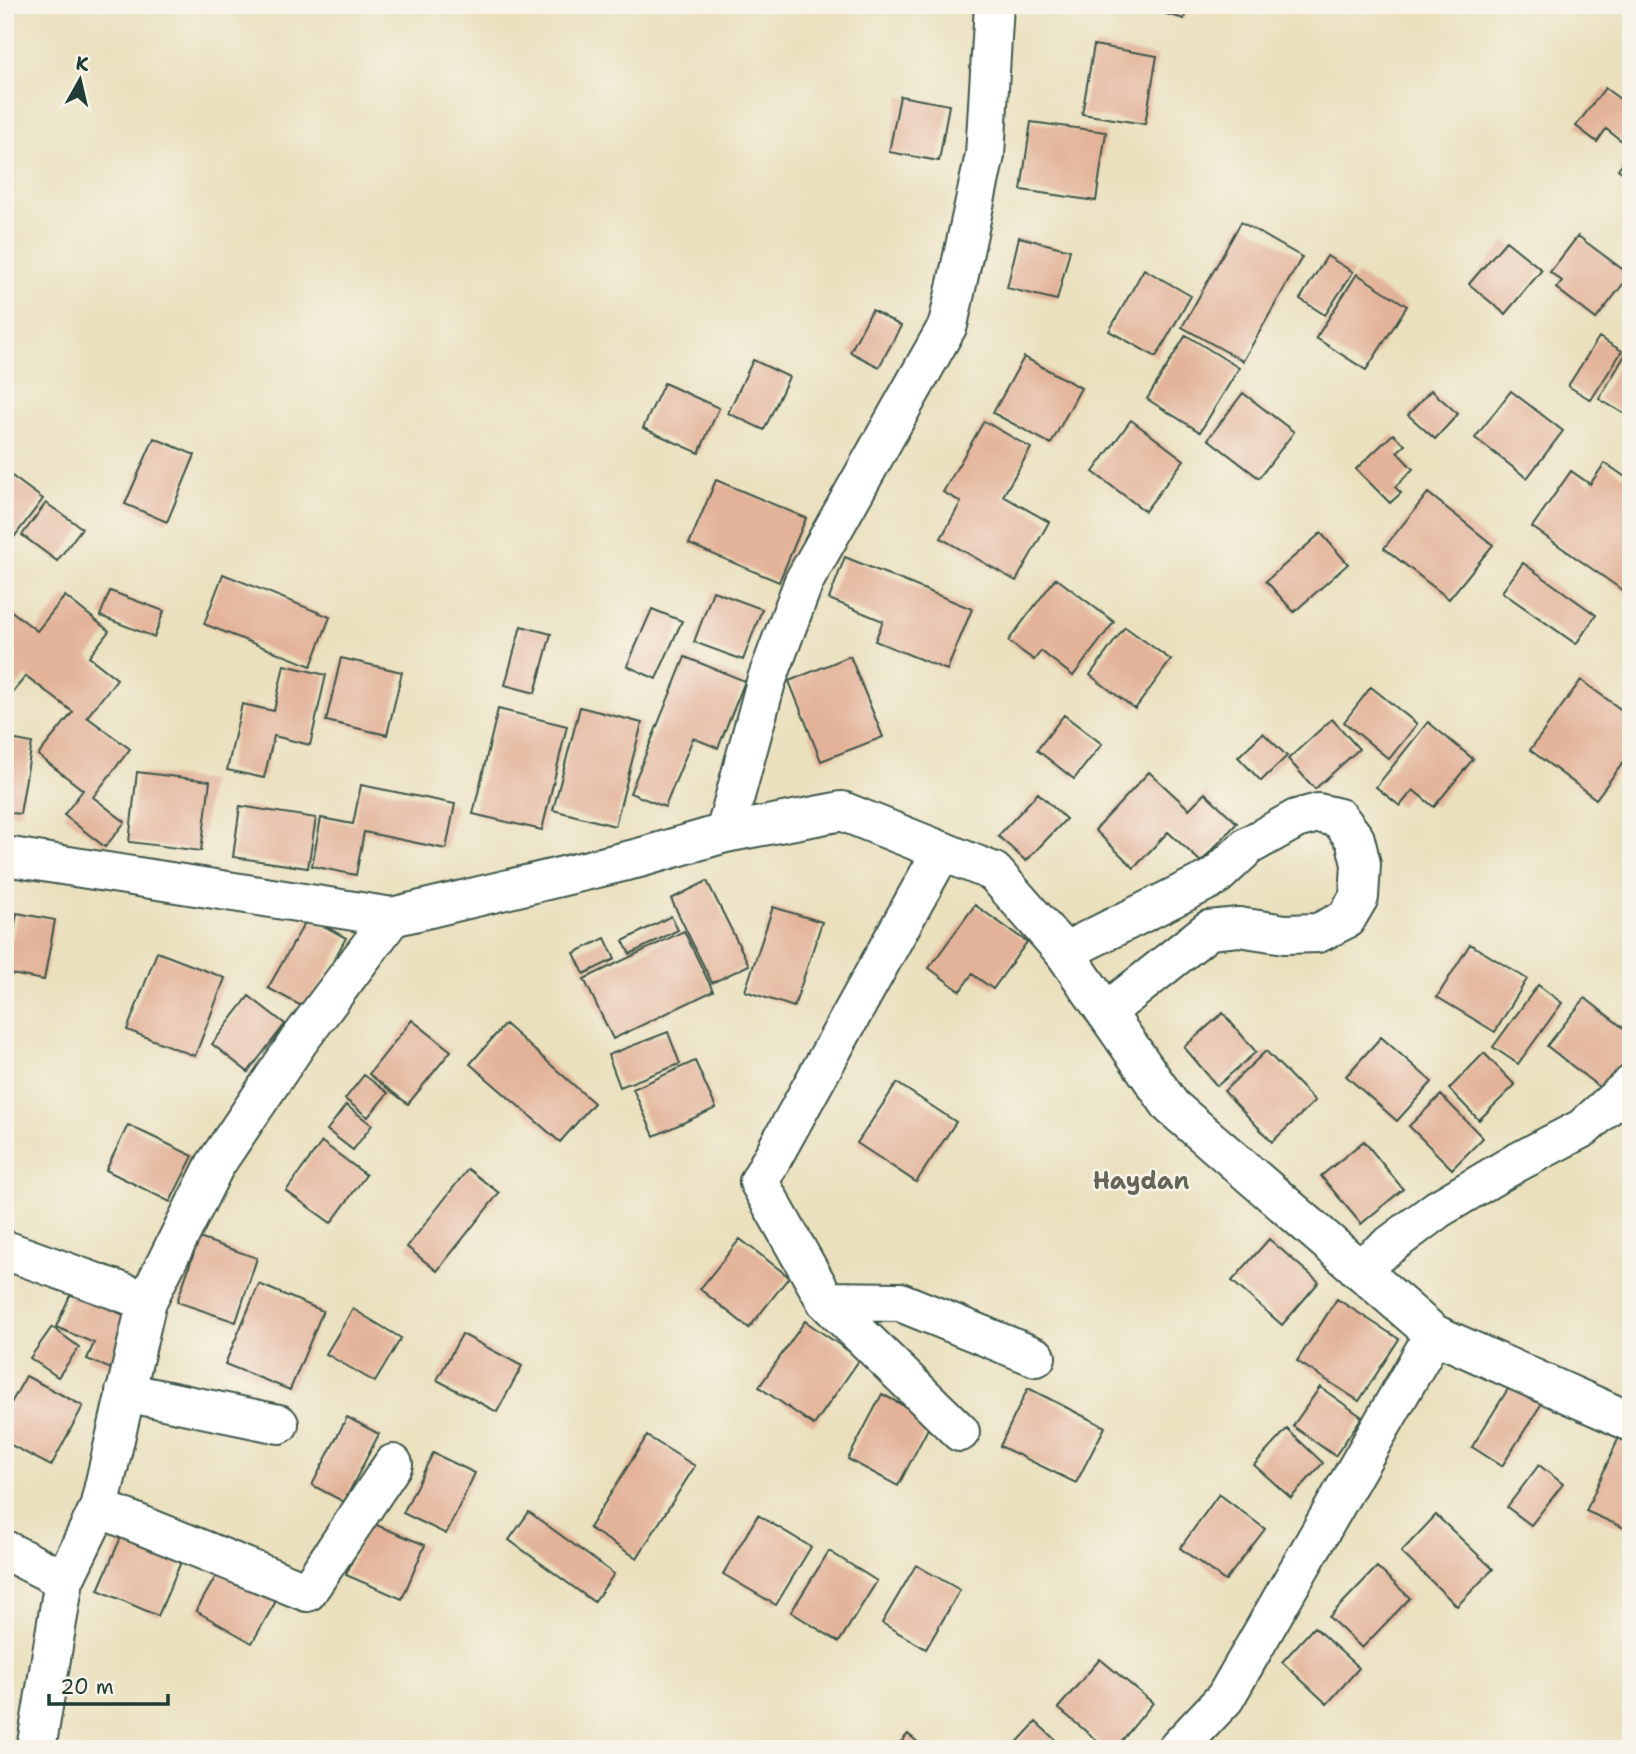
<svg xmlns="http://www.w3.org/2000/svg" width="1636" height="1754" viewBox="0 0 1636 1754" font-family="'Shantell Sans',sans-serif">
<rect width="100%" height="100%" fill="#f7f3e8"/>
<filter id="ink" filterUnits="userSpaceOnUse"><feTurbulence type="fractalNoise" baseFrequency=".0143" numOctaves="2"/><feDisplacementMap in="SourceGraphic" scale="14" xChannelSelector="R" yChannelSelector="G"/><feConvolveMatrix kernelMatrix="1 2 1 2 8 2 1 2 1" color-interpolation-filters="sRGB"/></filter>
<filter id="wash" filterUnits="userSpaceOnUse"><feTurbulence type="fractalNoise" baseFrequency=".00686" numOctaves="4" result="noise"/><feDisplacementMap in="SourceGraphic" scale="28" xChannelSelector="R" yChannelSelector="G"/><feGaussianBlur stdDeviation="1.57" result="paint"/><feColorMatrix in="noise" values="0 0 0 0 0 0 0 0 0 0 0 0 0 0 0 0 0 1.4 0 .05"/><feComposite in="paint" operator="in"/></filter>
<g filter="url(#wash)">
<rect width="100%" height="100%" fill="#eae0bd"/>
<g id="blocks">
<!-- building -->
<path fill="#e3b399" d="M1136,5H1188L1184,19Z
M1094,45L1157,56L1145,124L1082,114Z
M1605,88L1628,105L1631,102V148L1606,129L1597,142L1576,126Z
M900,96L949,105L939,161L889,152Z
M1031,122L1106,132L1096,201L1021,190Z
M1631,152V179L1618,169Z
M1241,222L1302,257L1243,361L1182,327Z
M1578,236L1630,275L1596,319L1556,288L1562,281L1550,272Z
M1019,237L1070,250L1057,300L1007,288Z
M1506,241L1542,270L1505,314L1469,284Z
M1327,256L1353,272L1325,315L1300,299Z
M1144,269L1191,296L1156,357L1109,331Z
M1357,274L1407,306L1366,370L1316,338Z
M872,310L901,326L879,367L850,352Z
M1186,335L1239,368L1200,432L1147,399Z
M1599,337L1622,351L1591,400L1568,386Z
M1631,345V412L1628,416L1599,399Z
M1024,357L1081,388L1051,444L993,413Z
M753,360L789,377L764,430L728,413Z
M664,383L719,408L699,453L643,428Z
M1431,390L1458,414L1435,439L1408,415Z
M1511,391L1563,431L1527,478L1475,438Z
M1243,393L1294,432L1259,478L1208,439Z
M1131,420L1184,460L1145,511L1093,472Z
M984,421L1031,448L1003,496L1049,522L1016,581L941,538L961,502L943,492Z
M1393,434L1405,445L1397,452L1413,469L1395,487L1401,493L1390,503L1356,469Z
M154,438L195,455L167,522L125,504Z
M1605,463L1631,481V590L1628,594L1532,527L1571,471L1590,484Z
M5,471L43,499L5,549Z
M716,480L806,518L779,582L689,544Z
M1428,493L1493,545L1449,599L1384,548Z
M46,503L82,528L57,561L22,535Z
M1321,533L1348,564L1294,612L1266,581Z
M845,557L972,609L947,670L875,641L883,621L829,599Z
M1523,563L1596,615L1576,644L1502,592Z
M223,574L330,617L311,666L204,624Z
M1056,578L1114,622L1073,676L1041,651L1034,660L1008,641Z
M110,591L164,611L154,637L100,616Z
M713,591L762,609L743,660L694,642Z
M65,596L109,631L89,657L117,679L87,717L130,749L93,797L125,822L105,847L64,815L83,790L38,755L73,712L26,676L12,693L5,688V606L37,631Z
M652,609L682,621L656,679L627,666Z
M521,626L551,634L535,693L505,685Z
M1125,627L1171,660L1135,709L1090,675Z
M850,656L883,737L821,761L789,681Z
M685,657L745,681L718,748L693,738L665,807L630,793Z
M341,658L402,672L387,735L326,721Z
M284,665L326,675L310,745L274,736L264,778L227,770L242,704L274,711Z
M1581,680L1631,717V752L1596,799L1530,750Z
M1371,687L1417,724L1389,759L1344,722Z
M580,707L642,723L615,826L553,810Z
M498,709L567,726L542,830L473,814Z
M1064,715L1102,744L1074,779L1037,750Z
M1332,719L1359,749L1315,789L1288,759Z
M1428,722L1473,759L1434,807L1413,790L1400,806L1376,787Z
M1263,733L1287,756L1261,781L1238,757Z
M5,738L32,743L20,814L5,812Z
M137,772L210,781L201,851L129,842Z
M1149,772L1189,809L1205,793L1237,823L1201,862L1168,832L1134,868L1095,830Z
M361,785L455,804L446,849L364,832L356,875L312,866L321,818L353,824Z
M1038,793L1066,819L1026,861L998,836Z
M240,806L316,818L308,868L233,857Z
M707,881L749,965L712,983L671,899Z
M975,905L1027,942L993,989L972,974L960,991L929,968Z
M773,907L822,922L794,1007L745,991Z
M17,913L55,920L44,980L5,973V938L12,940Z
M671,916L678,930L630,954L623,941Z
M308,917L346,938L307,1009L268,988Z
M684,931L713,991L613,1039L584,979Z
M605,938L615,959L584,974L574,953Z
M1470,944L1527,979L1495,1032L1437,997Z
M157,952L225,978L195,1056L127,1030Z
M1538,985L1562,1003L1518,1064L1493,1047Z
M249,996L285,1024L248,1072L212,1044Z
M1585,998L1631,1034V1055L1603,1090L1547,1046Z
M1223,1013L1256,1052L1217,1086L1184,1047Z
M412,1020L451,1051L408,1104L369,1074Z
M505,1024L594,1103L560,1142L470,1064Z
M668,1032L680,1064L620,1087L608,1055Z
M1381,1037L1432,1082L1397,1121L1346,1076Z
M1266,1051L1315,1101L1272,1142L1224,1091Z
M1484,1053L1515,1085L1479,1120L1449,1089Z
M695,1061L716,1108L654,1136L633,1089Z
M364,1075L388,1093L368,1117L345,1099Z
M897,1083L956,1122L916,1182L857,1143Z
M1441,1095L1483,1138L1452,1169L1409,1126Z
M346,1105L372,1125L353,1150L327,1130Z
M128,1125L193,1156L170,1202L106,1170Z
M1364,1141L1403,1189L1361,1224L1321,1176Z
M322,1142L366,1175L331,1223L286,1191Z
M468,1169L499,1193L437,1271L407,1247Z
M199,1238L257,1258L236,1322L177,1302Z
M740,1239L789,1277L749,1328L700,1289Z
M1269,1239L1319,1282L1282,1325L1232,1281Z
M259,1284L323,1311L290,1390L225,1364Z
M71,1293L136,1320L116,1371L87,1359L94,1343L56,1327Z
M1337,1299L1399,1339L1359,1401L1297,1361Z
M353,1309L401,1338L375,1382L326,1354Z
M805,1321L860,1359L814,1425L759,1387Z
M52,1327L79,1347L58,1377L30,1358Z
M462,1334L522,1366L497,1412L437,1380Z
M26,1376L83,1406L51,1466L5,1442V1414Z
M1511,1384L1542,1403L1502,1466L1472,1447Z
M1320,1387L1362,1417L1335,1456L1293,1426Z
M1028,1388L1105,1427L1076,1483L1000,1446Z
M882,1394L932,1421L898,1486L848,1459Z
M347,1417L379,1434L344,1502L312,1485Z
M1287,1429L1323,1463L1291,1498L1254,1465Z
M647,1436L695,1466L637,1558L589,1528Z
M1619,1437L1631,1442V1531L1586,1511Z
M433,1453L475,1473L446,1534L403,1513Z
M1539,1465L1563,1484L1531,1525L1507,1507Z
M1219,1494L1265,1529L1225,1581L1180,1548Z
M529,1512L614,1574L594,1602L509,1540Z
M758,1515L811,1547L776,1605L723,1574Z
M1436,1515L1493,1569L1457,1606L1401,1552Z
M369,1522L425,1545L402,1599L346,1575Z
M121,1537L181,1562L158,1616L98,1590Z
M829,1551L877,1581L839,1642L791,1612Z
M916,1565L960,1590L926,1649L882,1623Z
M1377,1567L1410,1598L1362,1648L1329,1617Z
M220,1569L276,1601L252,1643L196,1611Z
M1314,1627L1359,1668L1327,1704L1282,1662Z
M1100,1659L1153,1703L1115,1749H1107L1058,1708Z
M1036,1722L1065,1749H1011Z
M908,1734L926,1749H895Z"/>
</g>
</g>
<g filter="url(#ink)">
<use href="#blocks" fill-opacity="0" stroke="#3d5549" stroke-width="2"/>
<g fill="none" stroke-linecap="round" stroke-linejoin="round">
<defs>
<path id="minor" d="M725,833L766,682L804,581L948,325L985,155L994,5
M942,851L759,1182L826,1301L960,1432
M1064,952L1215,877L1248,846L1296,819L1318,813L1339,818L1355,839L1361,864L1359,897L1346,919L1318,933L1285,934L1239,927L1209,930L1106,1012
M5,1250L147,1301
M1358,1269L1438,1209L1514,1164L1583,1128L1631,1085
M826,1301L900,1302L1036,1357
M125,1392L279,1424
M99,1508L307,1592L393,1464
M5,1550L64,1580
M36,1749L64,1580L99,1508L147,1301L215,1165L298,1042L392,917
M1177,1749L1225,1698L1434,1334"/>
<path id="tertiary" d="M5,856L392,917L639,858L725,833L842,811L994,872L1064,952L1171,1106L1434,1334L1631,1422"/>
</defs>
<!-- minor casing -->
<use href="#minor" stroke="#3d5549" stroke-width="42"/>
<!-- tertiary casing -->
<use href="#tertiary" stroke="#3d5549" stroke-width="42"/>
<!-- minor -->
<use href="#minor" stroke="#fff" stroke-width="38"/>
<!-- tertiary -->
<use href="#tertiary" stroke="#fff" stroke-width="38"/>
</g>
</g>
<g text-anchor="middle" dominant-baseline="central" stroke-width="5" stroke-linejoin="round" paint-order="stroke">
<!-- quarter labels -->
<g font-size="24" font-weight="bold" fill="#646657" stroke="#f7f3e8">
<text x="1141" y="1181">Haydan</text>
</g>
</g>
<!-- margin -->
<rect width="1636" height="1754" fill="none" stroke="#f7f3e8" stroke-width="28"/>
<!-- north arrow -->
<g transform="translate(80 80) rotate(8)" stroke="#f7f3e8" stroke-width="5" paint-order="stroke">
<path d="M0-5L12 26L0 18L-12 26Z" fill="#1f3d34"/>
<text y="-10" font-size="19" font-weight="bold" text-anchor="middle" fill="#1f3d34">K</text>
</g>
<!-- scale -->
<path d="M49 1694v10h119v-10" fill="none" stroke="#1f3d34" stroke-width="3.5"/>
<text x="60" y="1694" font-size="21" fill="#1f3d34" stroke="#f7f3e8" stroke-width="5" paint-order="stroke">20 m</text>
</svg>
